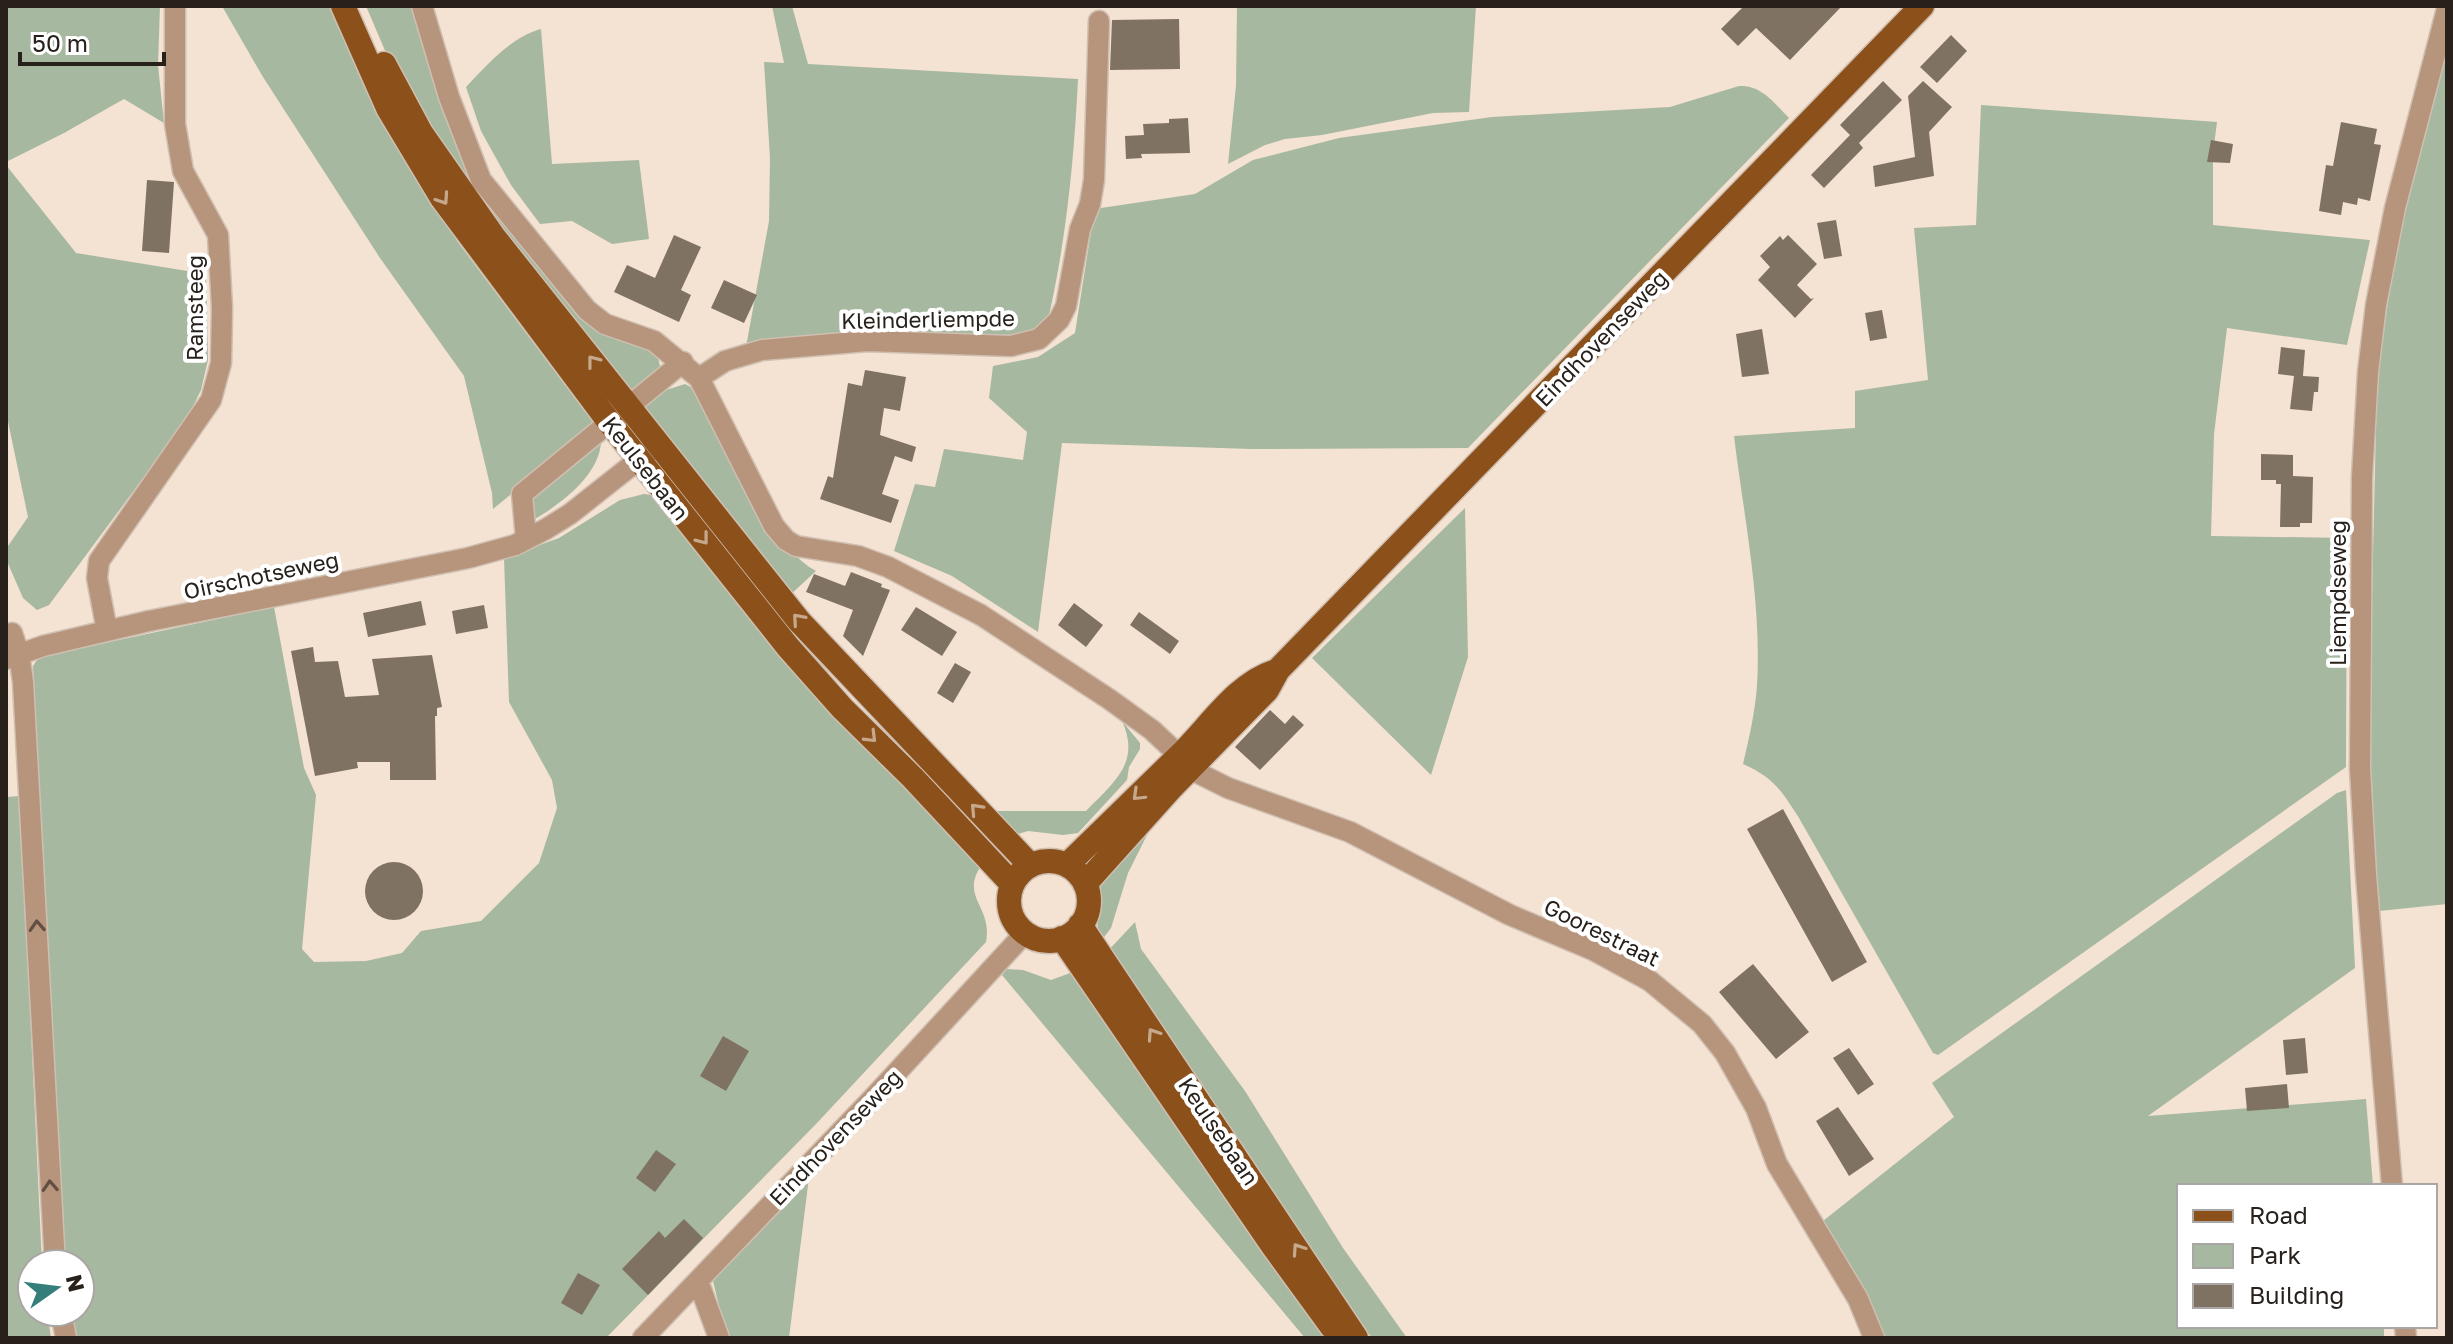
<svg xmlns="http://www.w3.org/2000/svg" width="2453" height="1344" viewBox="0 0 2453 1344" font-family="'Golos Text',sans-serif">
<rect width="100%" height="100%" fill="#f4e2d2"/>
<!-- green -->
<path fill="#a6b8a0" d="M6,6H160L158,65L164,123L124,99L64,133L6,162Z
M222,6H338L457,241L595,425L493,509L492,493L464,376L380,258L263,77Z
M366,6H414L448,117L571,304L657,354L661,370L632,400L496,229L398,81Z
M772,6H792L808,64L1078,79C1074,161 1066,241 1048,320L1028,334L997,341L914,332L845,334L746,347L769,221L770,158L764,62L784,63Z
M1237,6H1476L1469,112L1433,113L1322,135L1285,139L1265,145L1228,164L1236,86Z
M541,29L552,164L639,160L649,239L612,244L572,221L540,224L511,185L481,131L466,87C487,65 511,37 541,29Z
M2447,49V904L2379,911L2368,767L2377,384L2391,279L2406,206Z
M1739,86C1762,85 1774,103 1789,118L1468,448L1252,449L1062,443L1038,632L952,576L894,551L915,484L935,487L944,449L1023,460L1027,432L989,398L993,366L1038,357L1075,333L1094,212L1101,208L1195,194L1253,160L1339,138L1492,117L1670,107Z
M1981,105L2217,122L2213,153V225L2370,240L2347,345L2227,328L2214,434L2211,536L2347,538L2346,767L1938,1055L1933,1053L1799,818C1781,790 1774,778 1743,764C1749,739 1755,712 1757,686C1762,603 1744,518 1734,436L1855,428V391L1928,380L1914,228L1976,225Z
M6,165L76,253L206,274L208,360L201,390L187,419L49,605L37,610L23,598L6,559V549L28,517L6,412Z
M685,384L696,390C723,440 767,545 816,571L788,597L640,410L666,390Z
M601,438C603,473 560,505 533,520L532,501L535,495Z
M644,494L657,496L983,863C958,897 993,905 986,942L816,1124L606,1338H70L65,1312H80V1264H61L33,666L39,657L274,607L304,768L316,795L302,949L314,962L366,961L402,953L421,931L481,921L539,863L557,808L552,780L509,702L504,558L559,538L620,500Z
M1465,508L1468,657L1431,775L1312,658Z
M1122,721L1140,743V749L1129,767L1127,780L1078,833L1063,835L1028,831L1018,834L984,811H1086C1114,782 1141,763 1122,721Z
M2346,790L2355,968L2148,1116L2366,1099L2373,1186H2179V1326H2384V1338H1884L1857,1279L1823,1221L1954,1117L1932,1083L2337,793Z
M20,796L42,1264H32V1312H47L51,1338H6V797Z
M1154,821L1128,873L1111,928L1101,941C1093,920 1102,899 1095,878Z
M1135,922L1141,949L1245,1091L1343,1248L1407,1338H1372L1267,1195L1106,953Z
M1007,969L1023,970L1051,980L1073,972L1336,1338H1305L1002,975Z
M809,1177L789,1338H727L712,1277Z"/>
<!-- building -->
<path fill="#807262" d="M1744,6H1842L1790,60L1756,28L1738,46L1721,29Z
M1179,19L1180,69L1110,70L1112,20Z
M1951,35L1967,51L1937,83L1920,67Z
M1883,81L1902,100L1859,143L1863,148L1824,188L1811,175L1850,135L1840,125Z
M1923,81L1952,107L1929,132L1934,176L1875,187L1873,166L1915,157L1908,96Z
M1188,118L1190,153L1141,154L1142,158L1126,159L1125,136L1144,135L1143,124L1169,123V119Z
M2341,122L2377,129L2374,144L2381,145L2370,201L2358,198L2357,205L2343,202L2341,215L2319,211L2326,165L2333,166Z
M2211,140L2233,144L2230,163L2207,162Z
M147,180L174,182L169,253L142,251Z
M1836,220L1842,256L1824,259L1817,223Z
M674,235L701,247L681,290L691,295L679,322L614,292L627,265L655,278Z
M1788,235L1817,264L1797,285L1811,299L1814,298L1795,318L1758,280L1770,267L1760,256L1780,236L1783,240Z
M724,280L757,295L744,323L711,308Z
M1882,310L1887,338L1870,341L1865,313Z
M1762,329L1769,374L1742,377L1736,334Z
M2281,347L2305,350L2303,376L2319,377L2318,392H2314L2312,411L2290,409L2294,376L2278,374Z
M865,370L906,377L900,411L884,408L880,435L916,447L912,462L895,456L882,494L899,500L891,523L820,499L828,476L833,478L848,383L862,386Z
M2261,454L2293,455V476L2313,477L2312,523H2300V527H2280L2281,484H2276V480H2261Z
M851,572L882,584L881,587L890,590L863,656L843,636L853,610L806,592L814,574L845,586Z
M421,601L426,625L368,637L363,613Z
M1074,603L1103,625L1086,647L1058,625Z
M484,605L488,628L456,634L452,611Z
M916,607L957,632L942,656L901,630Z
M1139,612L1179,641L1170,654L1130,625Z
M313,647L315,662L338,661L345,697L379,695L372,659L432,655L442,707L437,708V716H435L436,780H390V762H357L358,768L315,776L291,651Z
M955,663L971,672L953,703L937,693Z
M1270,710L1285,724L1293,715L1304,725L1260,770L1235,747Z
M1783,809L1867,962L1832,982L1747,829Z
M365 891a29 29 0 1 1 58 0a29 29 0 1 1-58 0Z
M1753,964L1809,1032L1776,1059L1719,992Z
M723,1036L749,1051L726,1091L700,1076Z
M2305,1038L2308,1073L2286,1075L2283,1040Z
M1849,1048L1874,1084L1858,1095L1833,1058Z
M2287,1084L2289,1108L2247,1111L2245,1088Z
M1838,1107L1874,1159L1849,1176L1816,1121Z
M656,1150L676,1164L655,1192L636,1178Z
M684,1219L703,1238L648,1295L622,1269L659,1231L665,1238Z
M578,1273L600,1285L582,1315L561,1303Z"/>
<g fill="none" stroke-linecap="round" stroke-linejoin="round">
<defs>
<path id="minor" d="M422,6L449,97L481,180L587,310L605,324L654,341L699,378L774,526L786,540L796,546L858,556L888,567L981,615L1109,699L1152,730L1198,773L1228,788L1350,832L1510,915L1593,950L1650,981L1702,1024L1725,1053L1756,1108L1777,1164L1858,1299L1874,1338
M699,378L725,361L762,350L867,341L1011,346L1039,339L1059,320L1066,306L1080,229L1090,204L1094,180L1099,21
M526,539L522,494L683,362
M107,631L97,578L99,561L211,400L221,363L222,308L218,235L183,171L175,124V6
M12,633L19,654L23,682L55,1264
M6,659L43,646L149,621L468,558L515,545L546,529L570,514L651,450
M2392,1186L2366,875L2360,768L2362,477L2368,372L2376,305L2395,208L2447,9
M698,1281L719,1338
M61,1312L66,1338
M2405,1326L2406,1338
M643,1338L874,1097L1025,933"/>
<path id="major" d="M343,6L388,108L442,198L610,423L788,647L842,708L913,778L1012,884
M384,64L421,133L493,236L799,621L1030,865
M1009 901a40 40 0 1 1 80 0a40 40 0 1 1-80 0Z
M1067,865C1104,829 1142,792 1179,756C1209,728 1235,684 1276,671
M1085,884L1172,787L1267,690L1278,670L1922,6
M1080,925L1356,1338
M1062,938L1273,1246L1332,1327"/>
</defs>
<!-- minor casing -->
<use href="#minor" stroke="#cfbfb1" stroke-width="23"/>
<!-- major casing -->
<use href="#major" stroke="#cfbfb1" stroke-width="27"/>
<!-- minor -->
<use href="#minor" stroke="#b7957c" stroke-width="20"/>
<!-- major -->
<use href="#major" stroke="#8c501b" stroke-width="24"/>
</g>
<!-- one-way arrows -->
<defs><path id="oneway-chevron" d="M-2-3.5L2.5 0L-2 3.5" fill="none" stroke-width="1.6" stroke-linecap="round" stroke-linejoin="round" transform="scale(2)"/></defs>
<g stroke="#c6a88d">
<use href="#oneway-chevron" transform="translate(443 199) rotate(56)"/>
<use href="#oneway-chevron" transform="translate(593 361) rotate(-128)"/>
<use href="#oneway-chevron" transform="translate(703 539) rotate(52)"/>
<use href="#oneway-chevron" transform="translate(798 619) rotate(-131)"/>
<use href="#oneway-chevron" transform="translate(871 737) rotate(45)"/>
<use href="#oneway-chevron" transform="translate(1138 795) rotate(136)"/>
<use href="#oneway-chevron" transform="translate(976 809) rotate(-133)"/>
<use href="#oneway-chevron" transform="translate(1153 1034) rotate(-124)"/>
<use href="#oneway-chevron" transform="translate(1298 1249) rotate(-124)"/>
</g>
<g stroke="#614f42">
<use href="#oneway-chevron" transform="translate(37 926) rotate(-93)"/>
<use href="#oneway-chevron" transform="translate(50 1186) rotate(-93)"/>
</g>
<g text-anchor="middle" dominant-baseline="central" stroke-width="8" stroke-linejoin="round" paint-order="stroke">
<!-- street labels -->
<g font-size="22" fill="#27201b" stroke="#fff">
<text transform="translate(194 308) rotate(-90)">Ramsteeg</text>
<text transform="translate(928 319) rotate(-1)">Kleinderliempde</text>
<text transform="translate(1601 338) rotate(-46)">Eindhovenseweg</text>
<text transform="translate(646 468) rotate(52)">Keulsebaan</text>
<text transform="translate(261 575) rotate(-12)">Oirschotseweg</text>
<text transform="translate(2337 593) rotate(-90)">Liempdseweg</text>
<text transform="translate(1602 932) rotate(26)">Goorestraat</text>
<text transform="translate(1219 1131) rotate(56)">Keulsebaan</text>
<text transform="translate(835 1137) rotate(-46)">Eindhovenseweg</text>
</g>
</g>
<!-- border -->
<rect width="2453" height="1344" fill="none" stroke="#27201b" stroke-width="16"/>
<!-- legend -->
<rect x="2177" y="1184" width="260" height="144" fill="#ffffff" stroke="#a9a6a4" stroke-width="2"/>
<rect x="2193" y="1210" width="40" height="12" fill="#8c501b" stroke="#a9a6a4" stroke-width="2"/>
<text x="2249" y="1224" font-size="24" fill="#27201b">Road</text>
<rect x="2193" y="1244" width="40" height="24" fill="#a6b8a0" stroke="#a9a6a4" stroke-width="2"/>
<text x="2249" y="1264" font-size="24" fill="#27201b">Park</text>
<rect x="2193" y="1284" width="40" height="24" fill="#807262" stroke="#a9a6a4" stroke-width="2"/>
<text x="2249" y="1304" font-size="24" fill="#27201b">Building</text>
<!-- north arrow -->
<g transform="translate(56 1288) rotate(76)"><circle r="38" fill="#ffffff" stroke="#a9a6a4" stroke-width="2"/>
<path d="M0-6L14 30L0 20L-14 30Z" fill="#367e7b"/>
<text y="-12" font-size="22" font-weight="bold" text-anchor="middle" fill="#27201b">N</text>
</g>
<!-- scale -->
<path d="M20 52v12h144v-12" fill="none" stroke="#27201b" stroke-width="4"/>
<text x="32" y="52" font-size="24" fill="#27201b" stroke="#ffffff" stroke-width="6" paint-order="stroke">50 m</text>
</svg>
